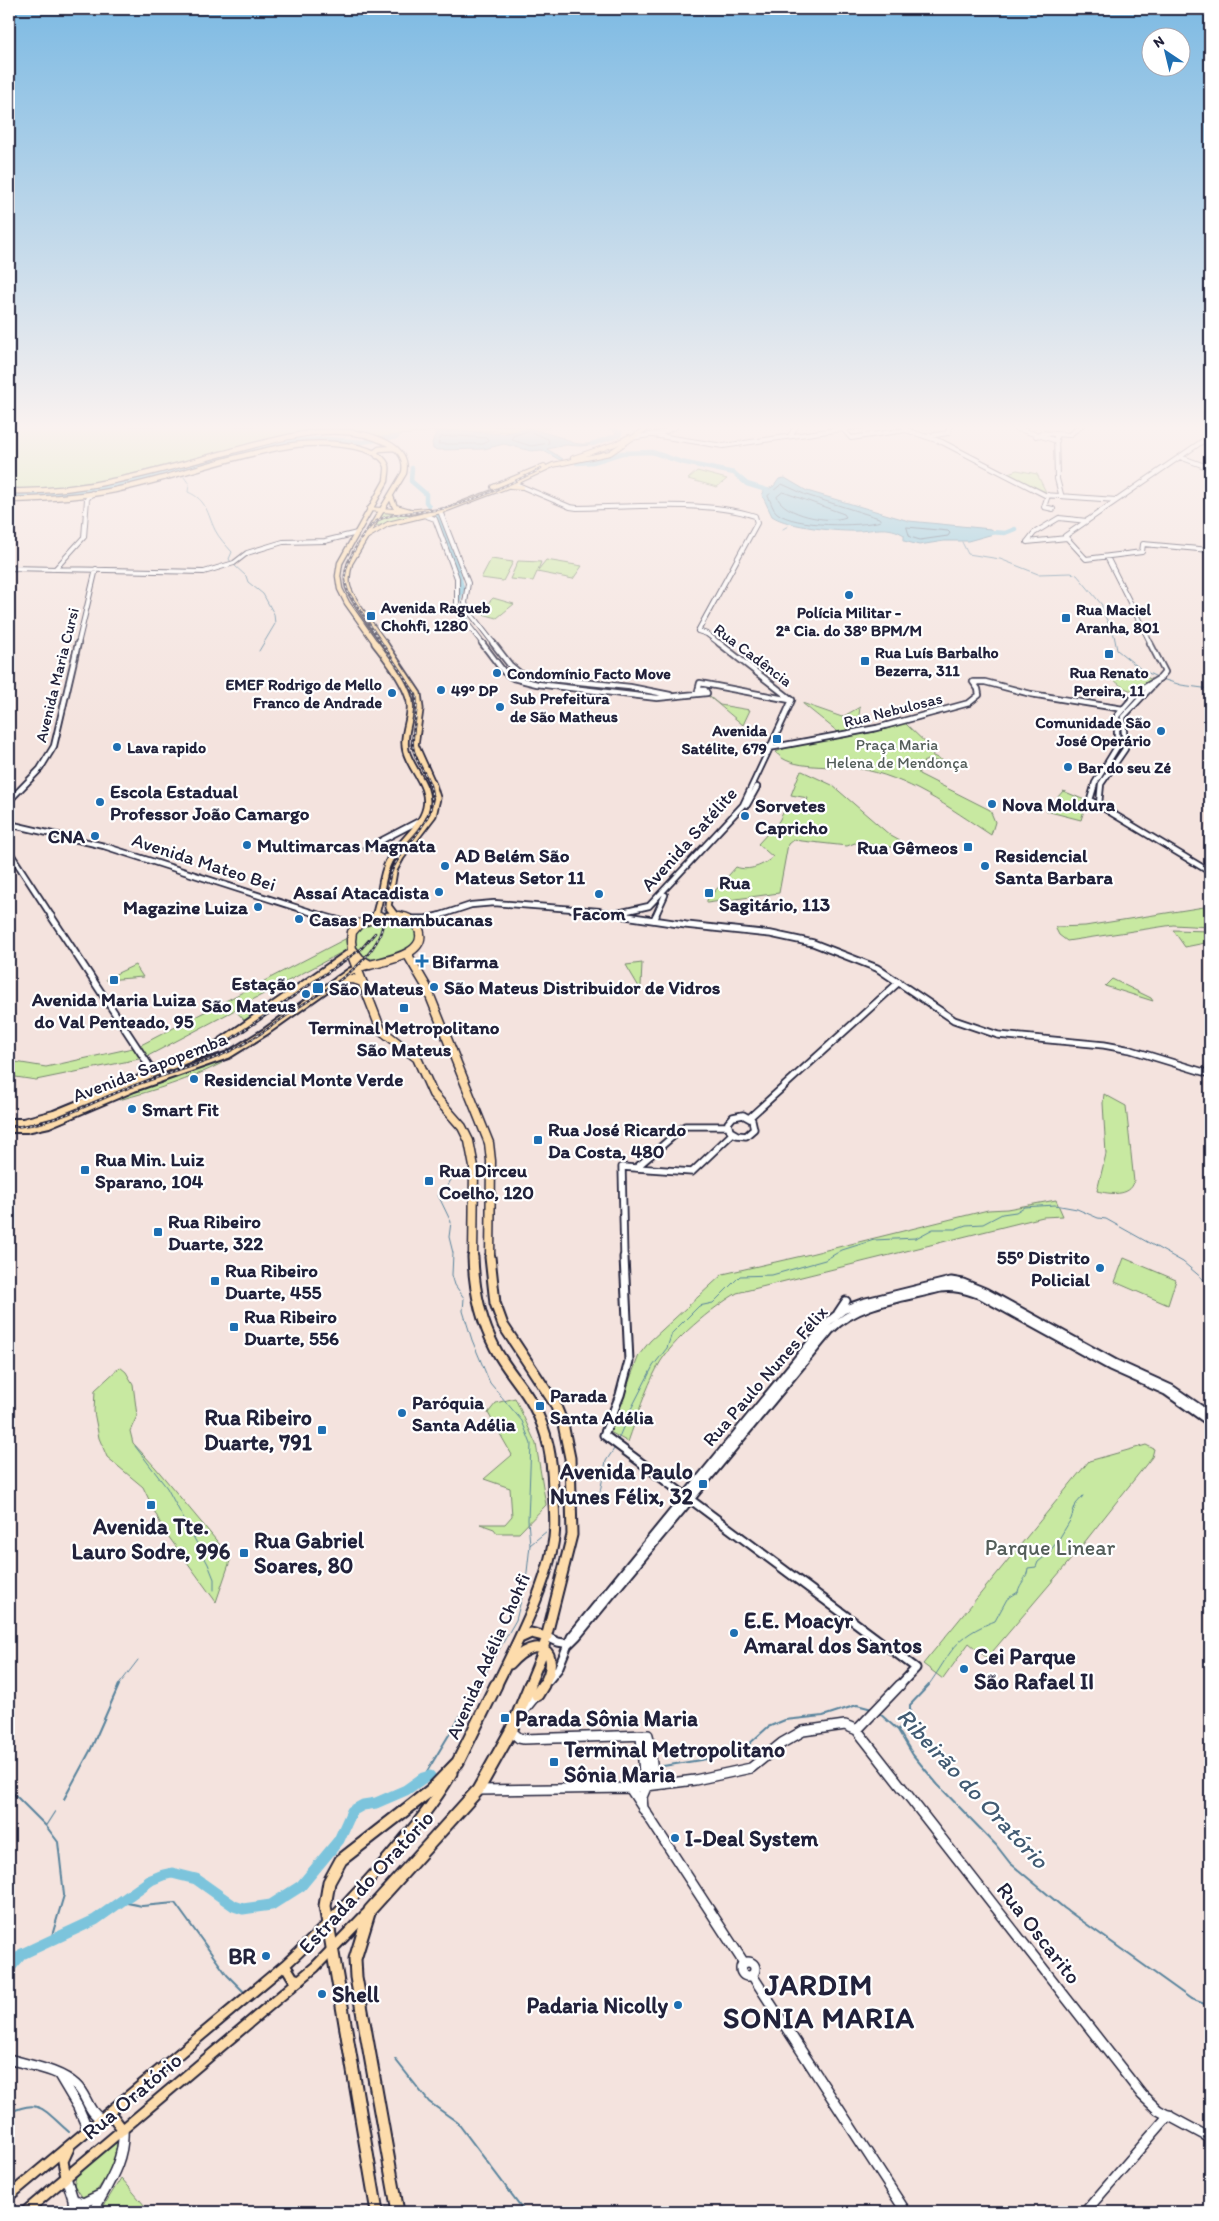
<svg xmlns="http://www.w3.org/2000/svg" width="1219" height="2221" viewBox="0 0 1219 2221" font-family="Itim,sans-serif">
<rect width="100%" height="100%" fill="#f4e3de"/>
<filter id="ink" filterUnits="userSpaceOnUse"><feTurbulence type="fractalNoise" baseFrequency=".02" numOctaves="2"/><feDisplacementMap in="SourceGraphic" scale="10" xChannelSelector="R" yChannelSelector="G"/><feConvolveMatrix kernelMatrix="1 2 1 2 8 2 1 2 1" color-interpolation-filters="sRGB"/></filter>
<g filter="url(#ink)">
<!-- green -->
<path fill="#c8e9a1" stroke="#75866e" d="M9,426H550L548,429H534L524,434L497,431H437L382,437L362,433L319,431L223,451L104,481L70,487L9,489Z
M1017,470L1037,474L1046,492L1005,474Z
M697,471L727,479L717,487L688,479Z
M382,510L418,512L437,511L372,527Z
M491,559L513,562L503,581L481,578Z
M546,560L582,566L573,579L537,572L533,581L510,579L518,561L541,562L538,570Z
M493,598L514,604L497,618L479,613Z
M1133,673L1154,680C1149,683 1144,687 1139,689C1129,695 1116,682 1110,676Z
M706,694L720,705L750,710L743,725Z
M802,703L842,717L860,707L858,724L854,729L838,732Z
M905,723L935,752L932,754L933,756L946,762L927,760L923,762L925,764L918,767L919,774L990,810L995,822L991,835C948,807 909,777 856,768C836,765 788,771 776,752L788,747L880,731Z
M802,771L832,785L891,836L916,850L855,843L847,846L793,840L788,844L779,893L707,903V900L736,867C749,872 764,865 773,857L758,844L779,821L786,807L804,810L808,798L791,795L800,772Z
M1063,791L1087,801L1081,820L1046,811Z
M1210,891V927L1173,925L1067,941L1059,935L1055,927L1085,926L1204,907Z
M391,917C450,930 395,969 366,957C346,948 354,926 371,920C377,918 385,918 391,917Z
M1173,930L1210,931V942L1185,947Z
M347,938L348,949L241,1006L252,1018L245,1023V1021L235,1010L144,1058L36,1080L9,1076V1061L46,1067L137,1047Z
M642,963L641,986L639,987L626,965Z
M135,965L143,977L106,980L107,978Z
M1112,979L1151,998L1153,1001L1105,986Z
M220,1061L222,1063C189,1080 155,1090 119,1100V1097Z
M1104,1094L1126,1106L1134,1182C1130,1197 1109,1194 1097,1191L1106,1154L1103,1103Z
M1056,1200L1063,1216L1043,1217L737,1293C712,1308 672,1340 658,1366C645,1390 637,1417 628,1442L610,1432L639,1355L650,1341L723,1274L806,1255L988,1210L1007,1209Z
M1124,1258L1176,1280L1168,1305L1115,1282Z
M120,1367L126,1372L133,1384L137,1416L130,1431L133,1443L155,1467L231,1558L216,1602L163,1529L143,1487L107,1457L99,1438L94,1412L95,1390Z
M515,1398L536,1444L546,1505L519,1533H497L494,1529L480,1524H505L512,1516L510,1488L484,1479L512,1455L488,1413L496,1403Z
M1146,1445L1154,1449L1152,1457L1072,1558L987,1658L969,1643L943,1679L923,1664L1089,1461Z
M117,2140C121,2151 103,2186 94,2193C91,2196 87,2197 83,2198L74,2185L77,2173Z
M121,2178L123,2180L150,2212H100Z"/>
<!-- water -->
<path fill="#7cc4dc" stroke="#58839c" d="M529,428L566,439C577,449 606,443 616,433L611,429H613L620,431L616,436L590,445L580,446L566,445L547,449L563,459L560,460L542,450L531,451L504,444L484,449L438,450L433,449L432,443L436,432L459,431L504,434Z
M785,478L807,491L909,521L991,529L997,533L968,541H944L919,545L904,541V535C888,525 876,530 859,531C839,532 788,527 772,516L762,495L764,491L774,486L779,479Z"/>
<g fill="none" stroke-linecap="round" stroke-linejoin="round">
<!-- shore -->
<path stroke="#46637b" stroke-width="1" d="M529,431L548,439L549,443L531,446L512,440L513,436Z
M458,436L487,438L489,441L483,444H438L441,437Z
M782,484L806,495L879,518L881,521C859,527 795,527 777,513C772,509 771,501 768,496Z
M783,492L844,514L846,517C829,524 784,515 777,497Z
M907,527L948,531L950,533L948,536L920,540L910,537Z"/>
<!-- stream-far1 -->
<path stroke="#58839c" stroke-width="1" d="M184,477L189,484L188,492C207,500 207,513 215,530C219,538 226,545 232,552L229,559L231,562
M783,529L788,526
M962,542L968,554L1000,559L1038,574L1071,573L1077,575L1102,605V610L1114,635L1117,650L1142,670L1159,678
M234,565L246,576L248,582L263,594L274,614L275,624L259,651
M1162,679L1181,685L1210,689
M453,1176L446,1189L442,1190L438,1195L451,1222L449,1237L453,1253L452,1275L455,1285L464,1298L463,1311L472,1340L490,1383L522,1421L531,1444L528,1520L530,1545L526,1581L516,1620L478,1686
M617,1442L629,1413L653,1366L667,1348L672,1333L699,1306L713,1303L740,1276L772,1275L825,1260L842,1250L874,1240L916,1238L933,1229H955L966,1225L983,1224L1002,1214L1016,1212L1024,1207L1055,1205L1077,1209L1098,1218L1106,1219L1183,1262L1210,1285
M135,1446L167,1488L208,1564L214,1579V1590
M600,1492L606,1461L616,1446
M530,1545L547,1531
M118,1686L138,1660
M928,1686C952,1652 953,1637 995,1621L1007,1599L1018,1592C1020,1582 1027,1580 1028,1568L1036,1567L1038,1562L1048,1554L1059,1539L1071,1519L1076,1504L1083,1496"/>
<!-- stream -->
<path stroke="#58839c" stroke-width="2" d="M879,1713L898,1730L913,1755L938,1785L996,1845L1010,1863L1064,1908L1191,1999L1210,2006
M899,1729L910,1716V1705L929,1685
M657,1767L738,1754L768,1727L785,1720L823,1716L857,1705L872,1709
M423,1778L479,1685
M9,1789L46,1826L58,1842L64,1895L51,1939
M64,1799L90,1751L119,1685
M46,1826L55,1812
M122,1902L142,1906L175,1903L227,1975L245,1993
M395,2059L429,2102L457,2122L525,2212
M9,2113C41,2097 45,2112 69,2132"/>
<!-- river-far2 -->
<path stroke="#7cc4dc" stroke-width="4.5" d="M592,444L619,435L620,432L607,426
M577,463L593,462L622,453L652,452L681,462L734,473L747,484L773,492
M412,468L411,481L426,494V502L429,506
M9,497L45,496L117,486L295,441L326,439L362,442L397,437
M437,516L458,571L462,588L458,604L467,620
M989,532L1005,533L1015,529"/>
<!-- river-far1 -->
<path stroke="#7cc4dc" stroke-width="5.5" d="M523,679L615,688L654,695"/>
<!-- river -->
<path stroke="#7cc4dc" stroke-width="11" d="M9,1969L22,1954L95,1920L151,1880L163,1875L172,1873L196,1879L234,1906L243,1909L271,1905L301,1886L339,1840L352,1811L363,1805L376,1803L406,1790L423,1778L430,1776"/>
<defs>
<path id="secondary-far4" d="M904,426L906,430L942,442L1045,495L1116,500
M1009,426L1057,441
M843,429L851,438L906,430
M1056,434L1057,479L1061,494
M653,435L723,446L863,426
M790,436L796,426
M929,436L948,433L950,426
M1036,436L1041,433L1069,435L1081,426
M1210,436L1065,536L1086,559L1142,552L1143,544L1210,550
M631,438L662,433L676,426
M1180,457L1210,468
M518,485L570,507L577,508C628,507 708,500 755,516L757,523L698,631L707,634L720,644
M1048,495L1044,507L1053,509
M440,511L468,583L465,603L467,609L494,644
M424,515L435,519L457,578V604L459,613L483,644
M1059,518L1087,521
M1027,542L1034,533L1059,518
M1027,542L1067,538
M1107,557L1151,644
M9,568L204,572L234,563L247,553L283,542L325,541L357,533
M56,568L84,537L87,499L92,493
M78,644L96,569"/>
<path id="secondary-far3" d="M482,643L504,672L513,678L537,684L657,698L707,693L705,690H700
M493,643L510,665L521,674L541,678L630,687L670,695
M719,643L792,700
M1150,643L1165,672L1160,678L1139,691L1117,716V747L1095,783L1090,800L1210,872
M698,691L700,683L790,700
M783,720L792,700
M769,748L877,728L969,703L979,695L978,689L973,682H985L1031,694L1123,709
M9,801L40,769L54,746L78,643
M1099,804L1101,784L1125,749L1123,717L1156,682
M747,805L757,787
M9,824L104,846L326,917
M367,848L419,821
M9,851L52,917
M596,911L634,917
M618,913L649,906L743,805L784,718
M435,917L471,905L494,903L599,911
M655,917L665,895"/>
<path id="secondary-far2" d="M51,916L154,1073
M322,916L351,924H359
M626,916L686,925L771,934L813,943L877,968L954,1020L998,1035L1104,1045L1131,1050L1210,1074
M412,919H426L439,916
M654,920L656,916
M743,1115L752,1120L754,1129L746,1136L737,1135L730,1131L728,1123L733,1117Z
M749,1118L899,982
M636,1168L685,1126H728
M624,1258L622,1167L692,1172L733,1133"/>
<path id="secondary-far1" d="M624,1257L629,1361L620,1395L604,1435L916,1668L899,1686
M838,1313L846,1301
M547,1637L558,1642L569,1644L577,1636L830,1330C858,1302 903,1298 940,1288C956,1286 966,1290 981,1295L1110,1366L1166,1391L1210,1422
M548,1681L558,1669L571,1637L828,1322L843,1310L862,1303L951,1281L963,1283L985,1292L1116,1364L1171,1389L1210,1416"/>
<path id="secondary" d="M524,1710L537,1694
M857,1730L900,1685
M511,1731L519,1738L524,1739L648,1735L653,1771L642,1797L643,1809
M641,1736L645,1786
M653,1771L665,1784
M630,1788L744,1963
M478,1790L630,1788L695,1780L751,1768L782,1743L803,1731L845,1725L857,1730L1142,2095L1158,2110L1210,2138
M741 1969a7 7 0 1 1 14 0a7 7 0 1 1-14 0Z
M752,1975L906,2212
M9,2059C31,2066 58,2069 76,2085C87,2095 88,2113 102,2119
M59,2075L78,2107L88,2130
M66,2177L73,2199L74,2212
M73,2199L83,2203L100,2195
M93,2212C107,2185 125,2161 123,2130
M1085,2212L1169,2115"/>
<path id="primary-far2" d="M573,458L615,444L629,437
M510,486L522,487
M493,487L544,466
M369,509L406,512L428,510
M366,537L388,524L445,510L508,486L553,465L610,453L650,426"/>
<path id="primary-far1" d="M9,1122H23L54,1114L208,1051L352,951
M9,1129H26L49,1124L134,1088L228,1055L265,1032L351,971L370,965"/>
<path id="primary" d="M285,1965L293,1978L300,1980
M105,2116L114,2118L123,2130
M66,2177L63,2161L69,2148
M9,2196L285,1965C322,1931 355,1896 388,1858C411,1831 434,1804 452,1773
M25,2212L315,1967L366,1914"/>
<path id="highway-far4" d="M377,456L375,452L379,449L394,448
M9,491C46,492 82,488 118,480C153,473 187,463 221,454C272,441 337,417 387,443C399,449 407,459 404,473L350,563C348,571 346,579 348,587C353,602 375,630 385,644
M391,497L395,507L413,512
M9,500C45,499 80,497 115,490C173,478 229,456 288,446C310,442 377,440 387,466C388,470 386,477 386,481L340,563L338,576L340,589L347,603L376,644"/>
<path id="highway-far3" d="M384,643L418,694L420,709L415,745L433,785L437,798L433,815L401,857L394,870L388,906L394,914
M375,916C382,898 380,878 389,861C399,842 421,829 426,808C431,786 411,770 406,751C401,732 416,713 408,695C401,676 387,659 375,643
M374,917L394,915L405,917"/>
<path id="highway-far2" d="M379,916L359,924L352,932L351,941L353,958L381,1030L417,1058L433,1094L462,1127L469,1141L474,1167L473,1258
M352,949L360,959L370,965C385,961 431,954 418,927C414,920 407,917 399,916
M409,953V957L426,986L489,1143L491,1161L490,1258
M339,980L353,979L362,982"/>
<path id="highway-far1" d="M473,1257C474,1289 480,1319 495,1348C505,1368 522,1385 533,1405C548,1432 552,1458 553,1489C554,1504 556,1522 554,1538C547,1586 517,1643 496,1686
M490,1257L495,1303L503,1325L555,1404L563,1424L570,1458L572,1535L542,1654L529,1686
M520,1638L531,1633L547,1637
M510,1664C537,1633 564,1650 543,1686"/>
<path id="highway" d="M537,1695L543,1685
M377,2212L325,1906L329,1882L341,1860L431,1790L458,1762L496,1685
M398,2212L356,1977L355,1959L370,1910L478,1790L511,1731L530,1685"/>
</defs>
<!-- secondary-far4 casing -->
<use href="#secondary-far4" stroke="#22223b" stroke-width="6"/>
<!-- secondary-far3 casing -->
<use href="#secondary-far3" stroke="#22223b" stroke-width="8"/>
<!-- secondary-far2 casing -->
<use href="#secondary-far2" stroke="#22223b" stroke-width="9"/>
<!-- secondary-far1 casing -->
<use href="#secondary-far1" stroke="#22223b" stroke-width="11"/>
<!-- secondary casing -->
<use href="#secondary" stroke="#22223b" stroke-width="12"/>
<!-- primary-far2 casing -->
<use href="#primary-far2" stroke="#22223b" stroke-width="6"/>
<!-- primary-far1 casing -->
<use href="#primary-far1" stroke="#22223b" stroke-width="10"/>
<!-- primary casing -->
<use href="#primary" stroke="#22223b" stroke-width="13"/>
<!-- highway-far4 casing -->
<use href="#highway-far4" stroke="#22223b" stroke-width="7"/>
<!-- highway-far3 casing -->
<use href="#highway-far3" stroke="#22223b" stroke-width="9"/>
<!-- highway-far2 casing -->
<use href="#highway-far2" stroke="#22223b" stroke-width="11"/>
<!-- highway-far1 casing -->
<use href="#highway-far1" stroke="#22223b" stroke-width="13"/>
<!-- highway casing -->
<use href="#highway" stroke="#22223b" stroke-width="15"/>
<!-- secondary-far4 -->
<use href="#secondary-far4" stroke="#fff" stroke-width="4"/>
<!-- secondary-far3 -->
<use href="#secondary-far3" stroke="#fff" stroke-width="4.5"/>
<!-- secondary-far2 -->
<use href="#secondary-far2" stroke="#fff" stroke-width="5.5"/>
<!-- secondary-far1 -->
<use href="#secondary-far1" stroke="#fff" stroke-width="7"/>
<!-- secondary -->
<use href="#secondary" stroke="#fff" stroke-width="9"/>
<!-- primary-far2 -->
<use href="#primary-far2" stroke="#fddcac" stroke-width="4"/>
<!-- primary-far1 -->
<use href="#primary-far1" stroke="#fddcac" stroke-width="6"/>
<!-- primary -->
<use href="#primary" stroke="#fddcac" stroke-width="9"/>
<!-- highway-far4 -->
<use href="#highway-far4" stroke="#fddcac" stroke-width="4.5"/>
<!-- highway-far3 -->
<use href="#highway-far3" stroke="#fddcac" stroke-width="5.5"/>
<!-- highway-far2 -->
<use href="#highway-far2" stroke="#fddcac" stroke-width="8"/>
<!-- highway-far1 -->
<use href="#highway-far1" stroke="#fddcac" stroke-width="9"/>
<!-- highway -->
<use href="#highway" stroke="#fddcac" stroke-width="11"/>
<defs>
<path id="rail" d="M208,1055L361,949L375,933
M9,1127C55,1126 92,1101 133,1086C162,1075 191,1068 219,1056C246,1045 269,1028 293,1011C322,991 359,973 377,941C389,919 382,891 393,868C406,841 437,822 431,789C428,774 415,763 413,747C411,730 419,713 416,695L348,592C346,586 344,580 345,574C347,559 366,526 379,520C394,511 429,513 450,507C481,498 511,483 541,469"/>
</defs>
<!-- rail casing -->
<use href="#rail" stroke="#22223b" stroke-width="2.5"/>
<!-- rail -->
<use href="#rail" stroke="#fff" stroke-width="1" stroke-dasharray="2.5" stroke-linecap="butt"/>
</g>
</g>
<!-- sky -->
<linearGradient id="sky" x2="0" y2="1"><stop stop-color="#7dbae3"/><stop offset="0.58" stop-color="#faf2f0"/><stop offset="1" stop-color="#faf2f0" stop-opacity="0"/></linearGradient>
<rect width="1219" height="737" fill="url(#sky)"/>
<!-- markers -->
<g fill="#1f6fb2" stroke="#fff" stroke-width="2">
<circle cx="849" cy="595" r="5"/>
<rect x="366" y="611" width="10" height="10" rx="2.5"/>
<rect x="1061" y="613" width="10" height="10" rx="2.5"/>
<rect x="1104" y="649" width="10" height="10" rx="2.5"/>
<rect x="860" y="656" width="10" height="10" rx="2.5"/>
<circle cx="497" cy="673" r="5"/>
<circle cx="441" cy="690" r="5"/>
<circle cx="392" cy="693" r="5"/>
<circle cx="500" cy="707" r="5"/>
<circle cx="1161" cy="731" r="5"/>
<rect x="772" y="734" width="10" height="10" rx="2.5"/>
<circle cx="117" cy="747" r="5"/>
<circle cx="1068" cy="767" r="5"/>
<circle cx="100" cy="802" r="5"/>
<circle cx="992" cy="804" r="5"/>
<circle cx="745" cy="816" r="5"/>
<circle cx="95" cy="836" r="5"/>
<circle cx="247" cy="845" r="5"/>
<rect x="963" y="842" width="10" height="10" rx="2.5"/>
<circle cx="445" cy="866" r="5"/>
<circle cx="985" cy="866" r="5"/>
<circle cx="439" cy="892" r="5"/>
<rect x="704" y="888" width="10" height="10" rx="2.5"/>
<circle cx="599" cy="894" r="5"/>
<circle cx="258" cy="907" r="5"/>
<circle cx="299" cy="919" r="5"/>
<path d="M419.5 953.5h5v5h5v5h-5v5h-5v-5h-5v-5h5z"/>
<rect x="109" y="975" width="10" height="10" rx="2.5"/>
<circle cx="434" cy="987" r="5"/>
<rect x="312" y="982" width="12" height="12" rx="2.5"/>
<circle cx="306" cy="994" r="5"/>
<rect x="399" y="1003" width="10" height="10" rx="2.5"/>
<circle cx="194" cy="1079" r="5"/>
<circle cx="132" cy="1109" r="5"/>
<rect x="533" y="1135" width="10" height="10" rx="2.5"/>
<rect x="80" y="1165" width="10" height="10" rx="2.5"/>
<rect x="424" y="1176" width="10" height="10" rx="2.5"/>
<rect x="153" y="1227" width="10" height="10" rx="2.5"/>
<circle cx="1100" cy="1268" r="5"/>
<rect x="210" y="1276" width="10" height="10" rx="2.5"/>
<rect x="229" y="1322" width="10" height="10" rx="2.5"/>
<rect x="535" y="1401" width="10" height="10" rx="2.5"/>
<circle cx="402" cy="1413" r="5"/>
<rect x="317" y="1425" width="10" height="10" rx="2.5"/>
<rect x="698" y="1479" width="10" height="10" rx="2.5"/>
<rect x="146" y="1500" width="10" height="10" rx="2.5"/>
<rect x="239" y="1548" width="10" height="10" rx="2.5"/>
<circle cx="734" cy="1633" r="5"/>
<circle cx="964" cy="1669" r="5"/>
<rect x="500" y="1713" width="10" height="10" rx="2.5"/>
<rect x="549" y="1757" width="10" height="10" rx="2.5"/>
<circle cx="675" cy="1838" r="5"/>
<circle cx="266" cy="1956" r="5"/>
<circle cx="322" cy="1994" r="5"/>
<circle cx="678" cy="2005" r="5"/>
</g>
<g text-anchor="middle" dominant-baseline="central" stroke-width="4.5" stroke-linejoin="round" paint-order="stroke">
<!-- far-poi labels -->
<g font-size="16" font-weight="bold" fill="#22223b" stroke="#fff" text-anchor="start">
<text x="381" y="607">Avenida Ragueb<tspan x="381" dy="18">Chohfi, 1280</tspan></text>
<text x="1076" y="609">Rua Maciel<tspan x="1076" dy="18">Aranha, 801</tspan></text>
<text x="849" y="612" text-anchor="middle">Polícia Militar -<tspan x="849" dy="18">2ª Cia. do 38º BPM/M</tspan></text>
<text x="875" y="652">Rua Luís Barbalho<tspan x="875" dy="18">Bezerra, 311</tspan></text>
<text x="1109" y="672" text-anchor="middle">Rua Renato<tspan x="1109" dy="18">Pereira, 11</tspan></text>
<text x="507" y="673">Condomínio Facto Move</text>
<text x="382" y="684" text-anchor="end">EMEF Rodrigo de Mello<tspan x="382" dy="18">Franco de Andrade</tspan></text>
<text x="451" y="690">49º DP</text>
<text x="510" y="698">Sub Prefeitura<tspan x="510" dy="18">de São Matheus</tspan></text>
<text x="1151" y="722" text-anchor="end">Comunidade São<tspan x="1151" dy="18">José Operário</tspan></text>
<text x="767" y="730" text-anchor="end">Avenida<tspan x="767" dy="18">Satélite, 679</tspan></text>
<text x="127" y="747">Lava rapido</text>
<text x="1078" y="767">Bar do seu Zé</text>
</g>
<!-- far-street labels -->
<g font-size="16" fill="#22223b" stroke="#fff">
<text transform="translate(753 655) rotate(37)">Rua Cadência</text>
<text transform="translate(57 675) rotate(-76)">Avenida Maria Cursi</text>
<text transform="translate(893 710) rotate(-14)">Rua Nebulosas</text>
</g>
<!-- far-park labels -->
<g font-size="16" fill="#545e5a" stroke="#fff">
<text x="897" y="744">Praça Maria<tspan x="897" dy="18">Helena de Mendonça</tspan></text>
</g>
<!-- poi labels -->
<g font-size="19" font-weight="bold" fill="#22223b" stroke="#fff" text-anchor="start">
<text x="110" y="791">Escola Estadual<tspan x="110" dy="22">Professor João Camargo</tspan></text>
<text x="1002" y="804">Nova Moldura</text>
<text x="755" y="805">Sorvetes<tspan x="755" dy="22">Capricho</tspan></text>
<text x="85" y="836" text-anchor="end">CNA</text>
<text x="257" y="845">Multimarcas Magnata</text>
<text x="958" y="847" text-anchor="end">Rua Gêmeos</text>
<text x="455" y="855">AD Belém São<tspan x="455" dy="22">Mateus Setor 11</tspan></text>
<text x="995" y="855">Residencial<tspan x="995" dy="22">Santa Barbara</tspan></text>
<text x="719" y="882">Rua<tspan x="719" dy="22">Sagitário, 113</tspan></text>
<text x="429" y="892" text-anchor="end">Assaí Atacadista</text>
<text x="248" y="907" text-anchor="end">Magazine Luiza</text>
<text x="599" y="913" text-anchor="middle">Facom</text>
<text x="309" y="919">Casas Pernambucanas</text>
<text x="432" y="961">Bifarma</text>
<text x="296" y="983" text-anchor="end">Estação<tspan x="296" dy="22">São Mateus</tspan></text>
<text x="444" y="987">São Mateus Distribuidor de Vidros</text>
<text x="329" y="988">São Mateus</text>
<text x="114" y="999" text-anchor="middle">Avenida Maria Luiza<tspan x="114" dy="22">do Val Penteado, 95</tspan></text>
<text x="404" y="1027" text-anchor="middle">Terminal Metropolitano<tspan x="404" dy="22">São Mateus</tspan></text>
<text x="204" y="1079">Residencial Monte Verde</text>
<text x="142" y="1109">Smart Fit</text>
<text x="548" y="1129">Rua José Ricardo<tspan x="548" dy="22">Da Costa, 480</tspan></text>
<text x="95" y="1159">Rua Min. Luiz<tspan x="95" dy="22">Sparano, 104</tspan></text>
<text x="439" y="1170">Rua Dirceu<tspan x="439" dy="22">Coelho, 120</tspan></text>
<text x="168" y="1221">Rua Ribeiro<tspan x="168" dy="22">Duarte, 322</tspan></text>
<text x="1090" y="1257" text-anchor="end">55º Distrito<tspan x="1090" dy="22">Policial</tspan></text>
<text x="225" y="1270">Rua Ribeiro<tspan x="225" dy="22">Duarte, 455</tspan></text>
<text x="244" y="1316">Rua Ribeiro<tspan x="244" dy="22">Duarte, 556</tspan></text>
<text x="550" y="1395">Parada<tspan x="550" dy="22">Santa Adélia</tspan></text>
<text x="412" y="1402">Paróquia<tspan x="412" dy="22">Santa Adélia</tspan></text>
</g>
<!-- street labels -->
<g font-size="19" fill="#22223b" stroke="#fff">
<text transform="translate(689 839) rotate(-48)">Avenida Satélite</text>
<text transform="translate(204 862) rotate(18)">Avenida Mateo Bei</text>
<text transform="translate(150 1067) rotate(-21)">Avenida Sapopemba</text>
<text transform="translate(765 1376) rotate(-49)">Rua Paulo Nunes Félix</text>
<text transform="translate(488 1656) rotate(-66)">Avenida Adélia Chohfi</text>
</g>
<!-- near-poi labels -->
<g font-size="22" font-weight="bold" fill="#22223b" stroke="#fff" text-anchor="start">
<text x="312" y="1417" text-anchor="end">Rua Ribeiro<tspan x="312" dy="25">Duarte, 791</tspan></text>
<text x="693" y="1471" text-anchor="end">Avenida Paulo<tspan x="693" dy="25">Nunes Félix, 32</tspan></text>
<text x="151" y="1526" text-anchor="middle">Avenida Tte.<tspan x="151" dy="25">Lauro Sodre, 996</tspan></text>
<text x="254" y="1540">Rua Gabriel<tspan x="254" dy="25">Soares, 80</tspan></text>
<text x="744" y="1620">E.E. Moacyr<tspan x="744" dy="25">Amaral dos Santos</tspan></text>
<text x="974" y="1656">Cei Parque<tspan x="974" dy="25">São Rafael II</tspan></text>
<text x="515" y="1718">Parada Sônia Maria</text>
<text x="564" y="1749">Terminal Metropolitano<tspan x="564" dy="25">Sônia Maria</tspan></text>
<text x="685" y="1838">I-Deal System</text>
<text x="256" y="1956" text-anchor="end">BR</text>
<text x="332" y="1994">Shell</text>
<text x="668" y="2005" text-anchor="end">Padaria Nicolly</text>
</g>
<!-- near-park labels -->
<g font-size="22" fill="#545e5a" stroke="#fff">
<text x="1050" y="1547">Parque Linear</text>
</g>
<!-- near-street labels -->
<g font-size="22" fill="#22223b" stroke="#fff">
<text transform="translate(366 1882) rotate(-47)">Estrada do Oratório</text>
<text transform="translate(1039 1933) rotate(52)">Rua Oscarito</text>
<text transform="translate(132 2096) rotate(-40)">Rua Oratório</text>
</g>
<!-- near-water labels -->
<g font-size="24" font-style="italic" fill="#425b73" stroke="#fff">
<text transform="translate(973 1788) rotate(47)">Ribeirão do Oratório</text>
</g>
<!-- near-district labels -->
<g font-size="29" font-weight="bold" letter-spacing="1" fill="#22223b" stroke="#fff">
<text x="819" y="1984">JARDIM<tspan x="819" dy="33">SONIA MARIA</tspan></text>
</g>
</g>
<!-- margin -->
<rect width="1219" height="2221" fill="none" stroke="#fff" stroke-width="30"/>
<rect x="15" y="15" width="1189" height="2191" fill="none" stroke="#22223b" stroke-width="2" filter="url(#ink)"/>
<!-- north arrow -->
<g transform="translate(1166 52) rotate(325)"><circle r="24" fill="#ffffff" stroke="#a7a7b1"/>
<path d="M0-4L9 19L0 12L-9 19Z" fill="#1f6fb2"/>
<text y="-8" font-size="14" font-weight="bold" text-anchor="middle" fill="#22223b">N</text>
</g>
</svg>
